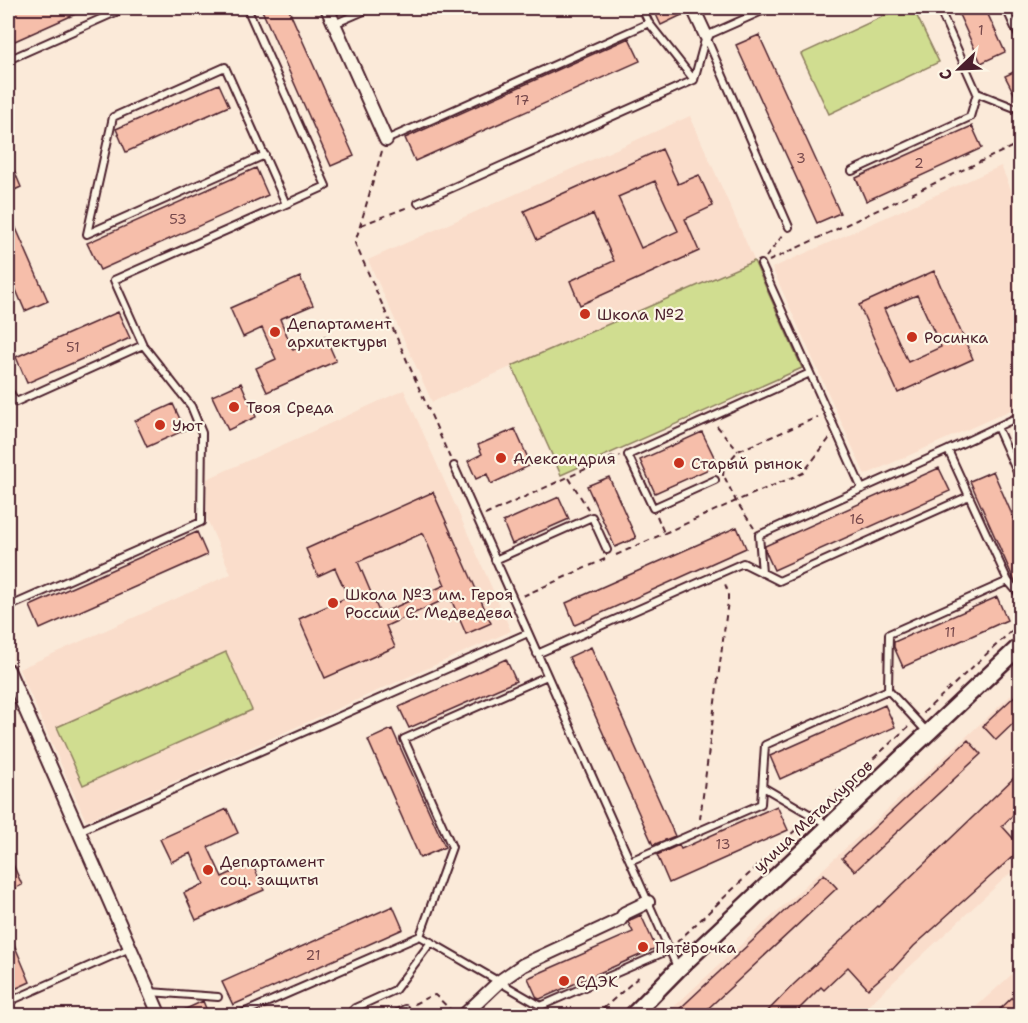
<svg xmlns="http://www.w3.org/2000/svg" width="1028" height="1023" viewBox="0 0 1028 1023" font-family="'Shantell Sans',sans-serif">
<rect width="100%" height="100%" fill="#fbead9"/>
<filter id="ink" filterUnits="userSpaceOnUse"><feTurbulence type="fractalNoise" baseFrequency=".0167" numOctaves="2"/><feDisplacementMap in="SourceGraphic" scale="12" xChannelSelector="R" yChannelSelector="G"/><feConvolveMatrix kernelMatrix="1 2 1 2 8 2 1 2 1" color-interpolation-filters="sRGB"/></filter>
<g filter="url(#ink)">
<!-- built -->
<path fill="#faddcb" d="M690,116L802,368L561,475L513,366L432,402L368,260Z
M1001,166L1020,211V406L865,475L772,268Z
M404,390L511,631L86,821L19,669L231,574L207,519V479Z
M1020,687V864L858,1015L664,1016Z
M1020,967V1015H967Z"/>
<!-- park -->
<path fill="#d0dd90" stroke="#8d7e5e" stroke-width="1.5" d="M901,8H913L939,62L829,114L801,54Z
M754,261L802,368L561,475L512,366Z
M226,652L252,710L83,785L57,727Z"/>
<!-- building -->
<path fill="#f6beaa" stroke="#4a1f2b" stroke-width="1.5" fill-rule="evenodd" d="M8,8H89L8,44Z
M261,8H288L354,156L331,166Z
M653,8H685L686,13L661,25Z
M956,8H985L1005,52L981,63Z
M759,35L840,213L817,223L736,45Z
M629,38L640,61L415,161L405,138Z
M1020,69V105L1005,76Z
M219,84L229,106L126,152L116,129Z
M972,126L982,148L866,201L856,178Z
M662,149L678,184L699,175L713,206L685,219L699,251L580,305L570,281L614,261L593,214L537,240L524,211ZM655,181L678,231L641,248L618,197Z
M8,156L21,187L8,193Z
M256,168L268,195L100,270L87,243Z
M8,210L48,301L25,311L8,271Z
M934,271L973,359L898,393L859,305ZM917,295L941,347L908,362L884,309Z
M300,277L313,305L280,319L293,350L325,336L336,361L267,392L256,368L276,359L262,328L243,337L230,308Z
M118,312L130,338L27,383L16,357Z
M241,383L256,417L228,430L212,396Z
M173,404L185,430L147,447L135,421Z
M515,429L531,465L491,484L487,474L476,479L468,461L482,454L478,445Z
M702,432L718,465L655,493L640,460Z
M939,468L950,491L774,570L765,550V546Z
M993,471L1020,533V588L1015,582L970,481Z
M609,477L636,538L615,547L587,486Z
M433,492L491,623L466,634L450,597L386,626L395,647L325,678L299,619L348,597L335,568L318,576L306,549ZM423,533L445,585L380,614L358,562Z
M559,497L569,519L512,544L503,522Z
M737,527L746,548L575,625L566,603Z
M197,532L207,555L40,629L30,606Z
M997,597L1007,620L903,667L894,647V642Z
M591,647L675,836L653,845L569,657Z
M506,659L516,681L409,728L399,707Z
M1020,691V717L996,740L983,726Z
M885,705L895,727L780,779L770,756Z
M392,729L445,847L420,858L368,740Z
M968,740L981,754L855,871L842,858Z
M1020,772V808L1002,826L1020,846V850L943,919V920L914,946L893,969L892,968L868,989L848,967L824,990L821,987L792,1016H763L793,985L878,906L879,907Z
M777,806L788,830L669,883L657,855L679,845L681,849Z
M227,809L238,833L208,847L222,877L252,863L264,890L196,920L184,893L204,884L191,853L171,862L160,839Z
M8,853L22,885L8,892Z
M824,874L837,888L700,1016H672Z
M393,906L403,929L233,1005L222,982Z
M641,915L656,948L540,999L537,998L528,978L633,932L628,922L630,920Z
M8,930L30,982L8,992Z
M1020,990V1012L1017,1016H993Z
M203,1001L209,1016H171Z"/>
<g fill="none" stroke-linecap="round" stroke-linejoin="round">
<defs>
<path id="service" d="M247,8L326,186L286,204L225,67L113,117L87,234L265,155
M939,8L977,93L1020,110
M1006,8L1020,39
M649,23L694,80
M334,24L371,8
M706,36L769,8
M706,37L789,227
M8,60L125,8
M386,140L649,23L642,8
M852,171L970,117L977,93
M418,203L694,80L706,36
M8,310L10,316L8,317
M810,373L862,489
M8,390L16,402L143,345L114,280L286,204
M997,427L1017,472L1020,470
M948,450L1020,416
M454,466L678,969
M715,480L653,508L628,455L810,373L761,264
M495,560L592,517L607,550
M762,573L759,535L948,450L969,496
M8,607L201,522L202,433L191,406L143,345
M537,654L743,563L779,581L969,496L1008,581L1020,595
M888,690L927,732
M763,787L828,825
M79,831L528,633
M630,861L761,804L765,745L888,690L889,634L1008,581
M420,936L541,1006L669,950
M150,992L218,997
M8,1002L130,948
M236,1016L420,936L452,847L404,739L547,676
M352,1016V1011L355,1008L395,990L431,942
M392,1016L405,1009"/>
<path id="minor" d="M327,8L386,140
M693,8L706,36
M8,670L160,1016
M463,1016L500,981L523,965L620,920L625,913L648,902"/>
<path id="tertiary" d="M632,1016L678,969L1020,646"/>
</defs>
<!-- service casing -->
<use href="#service" stroke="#4a1f2b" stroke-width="10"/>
<!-- minor casing -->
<use href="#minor" stroke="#4a1f2b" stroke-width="16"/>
<!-- tertiary casing -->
<use href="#tertiary" stroke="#4a1f2b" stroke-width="20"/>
<!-- path -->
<path stroke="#4a1f2b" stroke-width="2" stroke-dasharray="6 4.5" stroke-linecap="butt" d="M382,151L355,243L450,458
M361,225L408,207
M766,257L783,235
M769,261L1020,143
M717,426L738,451
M723,476L724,467L738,451L818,417
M569,478L588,509
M725,478L736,501L754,528
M485,515L610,458L620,456
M657,516L664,533
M616,555L736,501L803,473L829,439
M523,596L605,559
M923,713L1020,623
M819,808L908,727
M700,819L728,601V592L724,581
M677,942L804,822
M414,1004L430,996L435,995L451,1010
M595,1016L642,974"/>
<!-- service -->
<use href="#service" stroke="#fcf5e5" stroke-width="6"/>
<!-- minor -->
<use href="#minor" stroke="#fcf5e5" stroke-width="12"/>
<!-- tertiary -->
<use href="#tertiary" stroke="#fcf5e5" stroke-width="15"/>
</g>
</g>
<!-- markers -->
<g fill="#c8321e" stroke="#fcf5e5" stroke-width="2">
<circle cx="585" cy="314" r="6"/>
<circle cx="275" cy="332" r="6"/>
<circle cx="912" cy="337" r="6"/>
<circle cx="234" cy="407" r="6"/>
<circle cx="160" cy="425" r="6"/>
<circle cx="501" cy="458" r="6"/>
<circle cx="679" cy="463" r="6"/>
<circle cx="333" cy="603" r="6"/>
<circle cx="208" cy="870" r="6"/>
<circle cx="643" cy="947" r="6"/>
<circle cx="564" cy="981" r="6"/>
</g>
<g text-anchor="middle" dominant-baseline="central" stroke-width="4.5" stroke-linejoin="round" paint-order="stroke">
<!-- number labels -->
<g font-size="14" fill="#75474b">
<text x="981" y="30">1</text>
<text x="522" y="100">17</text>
<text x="801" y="158">3</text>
<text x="919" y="163">2</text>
<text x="178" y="219">53</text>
<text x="73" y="347">51</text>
<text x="857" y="519">16</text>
<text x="950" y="632">11</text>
<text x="723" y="844">13</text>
<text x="313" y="955">21</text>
</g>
<!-- poi labels -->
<g font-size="16" fill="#4a1f2b" stroke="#fcf5e5" text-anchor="start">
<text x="597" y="314">Школа №2</text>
<text x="287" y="323">Департамент<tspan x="287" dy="18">архитектуры</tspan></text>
<text x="924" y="337">Росинка</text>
<text x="246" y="407">Твоя Среда</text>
<text x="172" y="425">Уют</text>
<text x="513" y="458">Александрия</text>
<text x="691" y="463">Старый рынок</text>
<text x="345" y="594">Школа №3 им. Героя<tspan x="345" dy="18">России С. Медведева</tspan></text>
<text x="220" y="861">Департамент<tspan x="220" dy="18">соц. защиты</tspan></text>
<text x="655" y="947">Пятёрочка</text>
<text x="576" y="981">СДЭК</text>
</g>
<!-- street labels -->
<g font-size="16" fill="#4a1f2b" stroke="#fcf5e5">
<text transform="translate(813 816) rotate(-43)">улица Металлургов</text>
</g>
</g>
<!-- margin -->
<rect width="1028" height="1023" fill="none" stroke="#fcf5e5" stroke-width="30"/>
<rect x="15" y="15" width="998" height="993" fill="none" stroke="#4a1f2b" stroke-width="2" filter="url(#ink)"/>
<!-- north arrow -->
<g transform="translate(959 69) rotate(247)" stroke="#fcf5e5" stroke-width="4.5" paint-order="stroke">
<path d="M0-4.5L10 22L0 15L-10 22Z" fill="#4a1f2b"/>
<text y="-9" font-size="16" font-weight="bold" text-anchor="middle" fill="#4a1f2b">С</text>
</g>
</svg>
